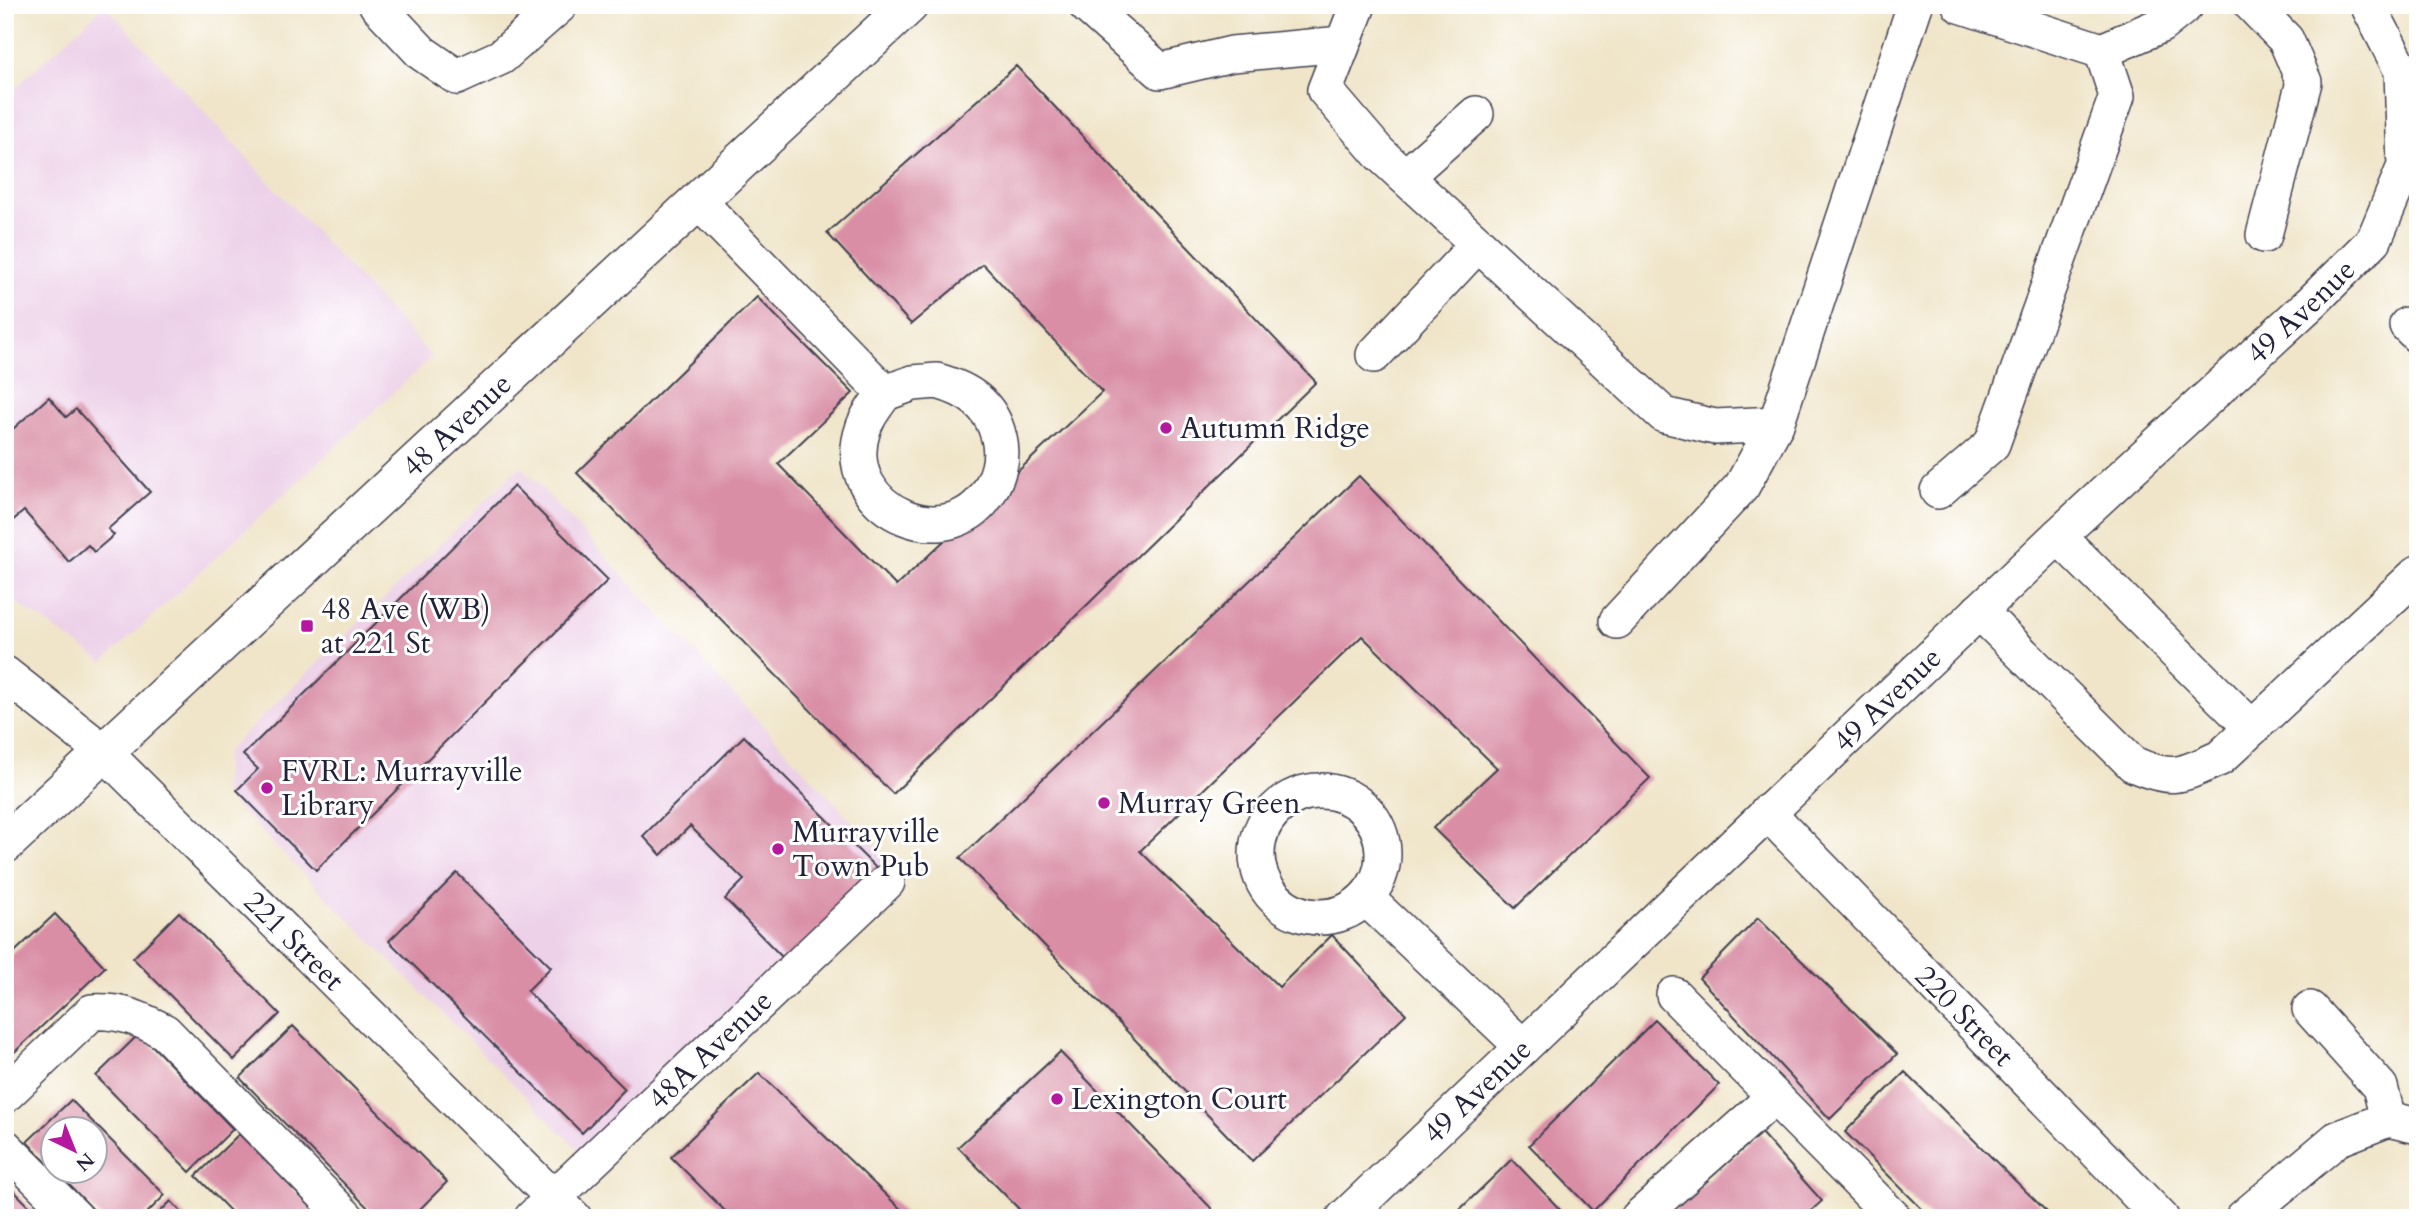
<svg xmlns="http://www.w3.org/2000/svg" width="2423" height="1223" viewBox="0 0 2423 1223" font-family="Cardo,serif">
<rect width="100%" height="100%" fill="#fff"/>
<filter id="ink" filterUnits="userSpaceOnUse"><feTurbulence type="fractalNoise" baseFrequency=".0143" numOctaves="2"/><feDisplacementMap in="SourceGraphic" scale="14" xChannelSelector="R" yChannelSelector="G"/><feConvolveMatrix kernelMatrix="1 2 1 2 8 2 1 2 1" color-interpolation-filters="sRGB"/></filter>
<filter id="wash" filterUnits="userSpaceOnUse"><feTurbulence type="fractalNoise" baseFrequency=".00686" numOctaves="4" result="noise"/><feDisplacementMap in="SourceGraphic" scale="28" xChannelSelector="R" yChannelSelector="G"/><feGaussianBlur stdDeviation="1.57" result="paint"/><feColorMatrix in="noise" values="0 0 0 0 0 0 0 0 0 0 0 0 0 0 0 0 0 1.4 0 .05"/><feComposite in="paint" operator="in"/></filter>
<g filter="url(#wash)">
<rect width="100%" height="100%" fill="#f0e5c9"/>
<!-- built -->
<path fill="#edd1e9" d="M105,5L432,357L103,662L5,595V97Z
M521,466L889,861L581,1152L223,793L226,752Z"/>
<g id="blocks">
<!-- building -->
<path fill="#d98ea6" d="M1016,66L1316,382L893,794L577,473L757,297L853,393L778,464L896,586L1102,392L983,264L911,324L827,233Z
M49,397L66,417L76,409L150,492L108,529L114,535L94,552L88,545L69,562L24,511L5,527V436Z
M1359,476L1650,778L1515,908L1433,828L1497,768L1362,636L1140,851L1279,987L1332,935L1406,1014L1252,1161L960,858Z
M514,486L608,580L316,870L237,790L258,769L243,755Z
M744,736L879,871L787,962L725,899L744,880L690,826L661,855L643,836Z
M457,873L551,967L527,991L625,1089L582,1133L389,941Z
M179,912L280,1014L234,1060L133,958Z
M55,914L105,967L5,1061V961Z
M1758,918L1897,1054L1830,1119L1699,978Z
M1655,1020L1719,1085L1593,1211L1529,1145Z
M293,1026L447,1182L411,1218H378L240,1078Z
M140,1033L233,1129L190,1172L96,1076Z
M1060,1052L1212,1209L1203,1218H1009L1019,1209L958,1147Z
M1905,1072L2053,1218H1931L1845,1132Z
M759,1073L910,1218H732L671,1157Z
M71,1100L165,1195L142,1218H101L55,1170H94V1128H52V1168L27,1142Z
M1761,1133L1822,1201L1803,1218H1665Z
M239,1134L322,1218H237L196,1176Z
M1512,1159L1568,1218H1451Z
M5,1182L41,1218H5Z
M171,1201L187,1218H154Z"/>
</g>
</g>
<g filter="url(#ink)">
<use href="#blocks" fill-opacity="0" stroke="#413f50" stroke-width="2"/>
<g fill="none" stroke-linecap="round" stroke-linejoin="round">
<defs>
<g id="minor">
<path d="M377,5L422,53L457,77L501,57L560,5"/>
<path d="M1086,5L1160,71L1232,54L1342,44"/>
<path d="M1358,5L1325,90L1379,153L1664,415L1715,427L1776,424"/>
<path d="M1960,5L2102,51L2161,25L2186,5"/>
<path d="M2252,5L2286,40L2304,82L2264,235"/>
<path d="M1405,177L1476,114"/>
<path d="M698,201L885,393"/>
<path d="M2407,325L2418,336"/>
<path d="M1374,355L1478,244"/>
<path d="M937,381C969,390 991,404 999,438C1003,454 1000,470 993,484C957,562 835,512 863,429C867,416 877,404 885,393L913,383Z"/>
<path d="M1938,491L1992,444L2117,96L2102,51"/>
<path d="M2058,536L2252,728"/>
<path d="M1979,611L2133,764C2174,782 2181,775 2220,758L2418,573"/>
<path d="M1617,621L1742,486L1776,424L1915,5"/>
<path id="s1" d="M5,674L104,752L574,1218"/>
<circle cx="1320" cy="854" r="63"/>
<path id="s2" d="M1767,812L2161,1218"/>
<path d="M1366,898L1523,1047"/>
<path d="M1674,995L1894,1218"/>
<path d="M2310,1009L2380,1087L2388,1119"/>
<path d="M5,1095L92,1012C120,1010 141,1019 165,1032L347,1218"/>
<path d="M5,1147L76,1218"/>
<path id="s3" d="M532,1218L887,882"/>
<path id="s4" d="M1344,1218L2058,536L2313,301L2374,240L2405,166L2402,71L2368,5"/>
<path d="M1638,1218L1774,1097"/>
<path d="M2243,1218L2337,1139L2388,1119L2418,1126"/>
</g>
<g id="major">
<path id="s5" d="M5,844L909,5"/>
</g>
</defs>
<!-- minor casing -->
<use href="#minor" stroke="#413f50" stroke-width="38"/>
<!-- major casing -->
<use href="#major" stroke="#413f50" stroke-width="41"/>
<!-- minor -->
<use href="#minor" stroke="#fff" stroke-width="35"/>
<!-- major -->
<use href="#major" stroke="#fff" stroke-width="38"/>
</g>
</g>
<!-- markers -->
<g fill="#b5179e" stroke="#fff" stroke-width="2.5">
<circle cx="1166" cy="428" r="7"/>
<rect x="300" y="619" width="14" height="14" rx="3.5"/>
<circle cx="267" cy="788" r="7"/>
<circle cx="1104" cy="803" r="7"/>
<circle cx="778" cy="849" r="7"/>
<circle cx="1057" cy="1099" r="7"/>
</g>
<g text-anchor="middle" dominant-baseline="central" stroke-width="6" stroke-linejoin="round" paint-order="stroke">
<!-- street labels -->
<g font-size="30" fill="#22223b" stroke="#fff">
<text stroke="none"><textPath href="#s4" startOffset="1318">49 Avenue</textPath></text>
<text stroke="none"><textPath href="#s5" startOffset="616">48 Avenue</textPath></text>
<text stroke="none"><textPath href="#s4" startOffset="751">49 Avenue</textPath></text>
<text stroke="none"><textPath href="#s1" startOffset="394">221 Street</textPath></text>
<text stroke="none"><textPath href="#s2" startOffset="284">220 Street</textPath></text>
<text stroke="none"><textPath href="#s3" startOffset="245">48A Avenue</textPath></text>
<text stroke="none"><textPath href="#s4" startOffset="184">49 Avenue</textPath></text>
</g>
<!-- poi labels -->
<g font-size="30" fill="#22223b" stroke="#fff" text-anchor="start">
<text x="1180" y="428">Autumn Ridge</text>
<text x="321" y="609">48 Ave (WB)<tspan x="321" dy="34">at 221 St</tspan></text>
<text x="281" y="771">FVRL: Murrayville<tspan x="281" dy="34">Library</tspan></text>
<text x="1118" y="803">Murray Green</text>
<text x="792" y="832">Murrayville<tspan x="792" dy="34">Town Pub</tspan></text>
<text x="1071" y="1099">Lexington Court</text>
</g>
</g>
<!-- margin -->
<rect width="2423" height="1223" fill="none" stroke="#fff" stroke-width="28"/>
<!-- north arrow -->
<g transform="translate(74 1150) rotate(137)"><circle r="33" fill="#ffffff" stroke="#a7a7b1" stroke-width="2"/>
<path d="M0-5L12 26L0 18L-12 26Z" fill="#b5179e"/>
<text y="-10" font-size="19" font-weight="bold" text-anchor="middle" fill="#22223b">N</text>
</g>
</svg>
